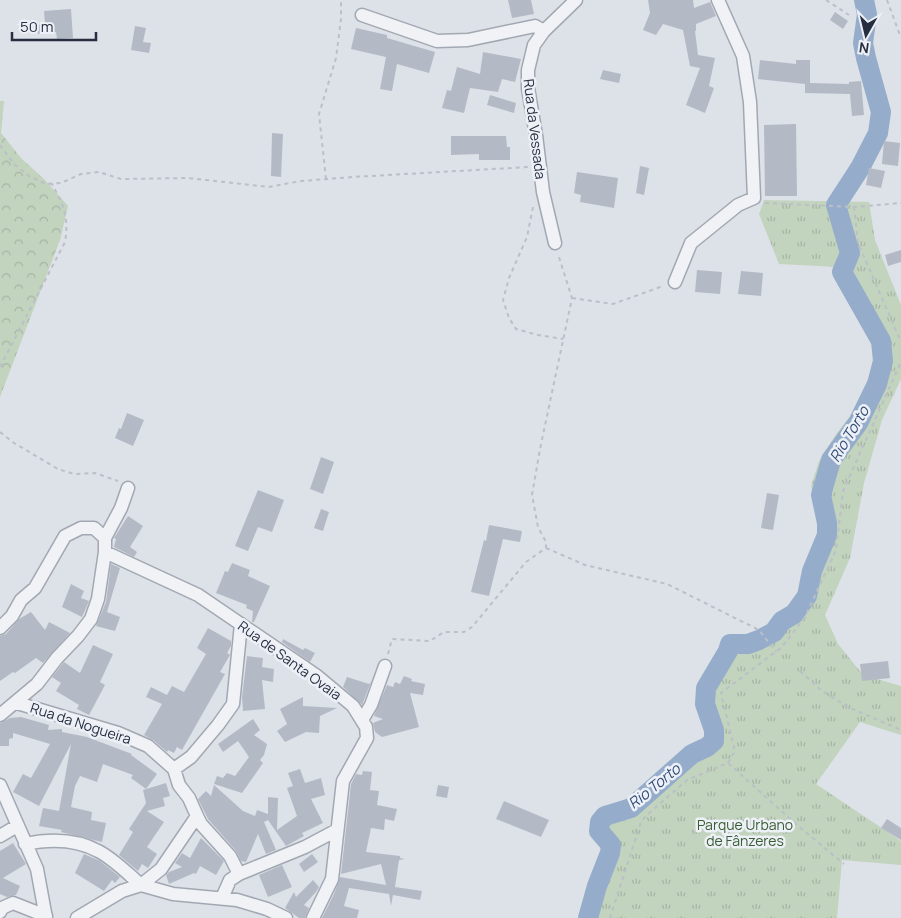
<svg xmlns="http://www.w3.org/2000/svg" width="901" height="918" viewBox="0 0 901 918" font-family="Manrope,sans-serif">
<defs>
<pattern id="grass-tufts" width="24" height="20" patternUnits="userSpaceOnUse" patternTransform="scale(1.25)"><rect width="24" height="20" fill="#c2d3be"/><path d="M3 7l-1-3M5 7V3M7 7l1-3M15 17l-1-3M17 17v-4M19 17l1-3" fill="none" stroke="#a7b5a4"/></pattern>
<pattern id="forest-crowns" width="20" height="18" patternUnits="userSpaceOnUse" patternTransform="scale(1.25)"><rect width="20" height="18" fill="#c2d3be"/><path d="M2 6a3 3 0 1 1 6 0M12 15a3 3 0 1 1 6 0" fill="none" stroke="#a7b5a4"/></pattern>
</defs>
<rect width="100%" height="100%" fill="#dde1e8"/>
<!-- grass -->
<path fill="url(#grass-tufts)" d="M764,200L869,202L875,240L901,305V379L882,420L864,483L850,558L825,615L838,644L863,675L901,686V735L860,722L816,784L901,841V865L842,860L837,918H595L618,850L607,830V822L637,812L686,769L719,744L711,704L712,687L735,651L754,634L767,628L779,619L797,600L816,551L818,516L811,486L819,461L837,433L857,407L877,363L871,337L838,267L779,264L759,214Z"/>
<!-- forest -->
<path fill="url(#forest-crowns)" d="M0,101H4L1,133L21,158L45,180L68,206L60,240L0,397Z"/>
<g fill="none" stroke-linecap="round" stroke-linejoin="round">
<!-- river -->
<path stroke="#95adcb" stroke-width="20" d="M588,918L597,886L610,853L611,845L599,831L600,822L605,816L631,808L692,754L707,747L714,741V730L705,704L706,688L728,651L730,644H748L759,640L774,632L782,621L794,614L807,596L812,571L827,535V523L821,495L831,460L858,423L877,384L883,361L881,341L842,272L850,253L836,205L860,168L878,133L881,112L866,58L863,43L867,14L864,0"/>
</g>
<!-- building -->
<path fill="#b4bac5" d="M508,0H531L534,14L512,18Z
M648,0H693L694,8L710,2L716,16L696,24V31H695L698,55L715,58L709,86L714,88L705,113L686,105L700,68L690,66L683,30L663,24L656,35L643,30L650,13Z
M71,9L73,38L57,39L56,32L38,34L37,25L45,24L44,11Z
M835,12L848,21L843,29L830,20Z
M135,26L146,28L143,42L151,43L149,53L131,50Z
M356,28L387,35V38L435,52L429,73L397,64L392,91L380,89L386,57L351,49Z
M483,52L521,59L515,82L502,79L498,92L470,88L464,113L442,108L447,90L451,91L457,67L480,74Z
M760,60L796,64V60H810V83L849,84V82L861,81L864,115L852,116L850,94L805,93V84L758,79Z
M603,70L621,74L619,83L600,79Z
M490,95L516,103L514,113L487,105Z
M796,124L797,196H765L764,125Z
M272,133L283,134L281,177L271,176Z
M451,136H506L507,147H510V160H479V154L451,155Z
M884,141L900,143L898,166L882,164Z
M640,166L649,168L644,195L636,193Z
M869,168L885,171L881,188L866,185Z
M577,172L618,178L614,208L580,202L581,195L574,193Z
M901,250V262L888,266L885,255Z
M697,270L722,272L720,294L695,292Z
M741,271L763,273L761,296L738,294Z
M127,413L144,420L133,446L115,438L119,428L121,429Z
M321,457L334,462L323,494L310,489Z
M258,490L284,500L272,532L258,527L248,551L235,546Z
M767,493L779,495L773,530L761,528Z
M321,509L329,512L323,531L314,528Z
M128,516L143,526L130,547L137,552L134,557L114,547L116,539L114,538Z
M489,525L522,531L520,542L503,539L489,596L471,592L484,540L486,541Z
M232,563L250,570L248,576L270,586L254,622H252L253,611L246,608L247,605L216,593L225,571L228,572Z
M111,564L120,568L107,612L120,617L115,631L96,626L106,602Z
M71,584L84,591L81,598L89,601L82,617L62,607Z
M31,612L45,630L49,622L70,633L43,663L36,658L15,673L13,672L0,681V636L6,634L19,619Z
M208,628L231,641V646L227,653L230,655L220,672L225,674L182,750L177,747L174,753L168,750L167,752L153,740L144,735L162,704L146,697L151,687L167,695L172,686L184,692L206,654L197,648Z
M283,639L303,650L305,648L315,653L310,662L282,642Z
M93,645L113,654L100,682L105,685L89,715L77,709L79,705L56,691L61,683L52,677L64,662L80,673Z
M247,656L263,658L262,667L274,669L273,682L262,680L265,709L243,711L242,697Z
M888,661L890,678L862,681L860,664Z
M404,676L412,679L411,681L425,684L423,695L410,693L419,727L382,737L375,732L373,723L383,719L374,716L387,685L393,687L395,682L400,684Z
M347,677L369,684L371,682L362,705L343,687Z
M303,697V706L337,708L320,716L319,733L306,732L285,742L277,731L287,724L280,709Z
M21,717L49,725L48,730L62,729V732L87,737L132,754L131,755L157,774L146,789L131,778L133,775L103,764L97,782L80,776L75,786L71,807L92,812L91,820L106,823L102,842L61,832L62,830L39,826L43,808L59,811L71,744L39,806L13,792L23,774L31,778L50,744L13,733V738L9,739V746H0V723L10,718Z
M253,719L260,730L254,735L267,744L264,755L260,760L263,763L242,793L214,784L217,776L223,778L227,773L235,776L249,757L238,741L223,752L218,744Z
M300,769L305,783L321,778L325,795L311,799L323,823L302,833L304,836L286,846L268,820L264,822L276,850L266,854L258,834L246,862L241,861L236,851L208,819L198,799L206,791L211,796L214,785L243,811L255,816L257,810L268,814V797L278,798L277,830L297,816L287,788L293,786L288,773Z
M363,771L372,772L370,790L379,791L377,805L397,809L394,821L385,819L384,830L371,828L366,852L400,856V858L405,859L399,860L395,887L422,891L420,900L393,895L391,906L389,894L349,888L344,906L359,910L357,918H322L334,894L340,877L386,885L381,864L341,874L351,784L356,774L362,775Z
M166,783L170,796L163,798L165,806L147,811L164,822L147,847L157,854L148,868L142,864L138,871L119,855L133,832L129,829L146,803L143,790Z
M438,785L449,787L447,798L436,796Z
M504,801L549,820L541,837L496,819Z
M887,819L901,828V840L881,828Z
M201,838L224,861L216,875L200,866L196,874L194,873L169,884L166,875L169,872L182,867L175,863L182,853L190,858Z
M13,843L26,864L3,878L20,886L16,895L7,897L0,894V851Z
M84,854L100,861L120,877L115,883L112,880L104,891L75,873Z
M312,854L318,862L304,872L299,864Z
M282,865L292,887L268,897L259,875Z
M313,880L319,887L316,892L304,905L309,908L305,918H299L285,908L294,892L296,897Z"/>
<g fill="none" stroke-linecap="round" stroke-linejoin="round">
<defs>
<path id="street" d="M362,15L437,41L468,40L535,26L544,31
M555,243L543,192L536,135L528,88V70L534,45L544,31L576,0
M675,282L691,243L738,205L754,198L750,102L743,56L718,0
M105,552L198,595L317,676L353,706L366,727L367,738L343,781L332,879L313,918
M0,628L12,616L21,600L35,588L65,536L81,528H94L105,538
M17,703L118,733L148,746L174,769L179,785L189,798L197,816L161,869L141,885C128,874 114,859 98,851C76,839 49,839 25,844
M0,715L37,684L57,658L78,636L91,619L98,599L105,552V538L121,508L128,488
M362,720L371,705L385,666
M174,769L191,757L218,725L233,704L241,624
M0,785L37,869L46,918
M197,816L201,824L230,856L239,874
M0,836L17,826
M222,898L230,880L239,874L305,847L337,830
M0,912L2,908L13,903L46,916
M77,918L122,891L141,885L173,894L237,900L267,909L286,918"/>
</defs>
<!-- street casing -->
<use href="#street" stroke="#a2a8b2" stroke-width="15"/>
<!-- path -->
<path stroke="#bbbfc7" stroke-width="2" stroke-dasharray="4 4" stroke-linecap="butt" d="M826,0L849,15
M887,0L901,38
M0,145L14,164L29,176L46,184L61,183L81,174L99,172L121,179L188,178L269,187L301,181L353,177L528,167
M326,179L319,114L336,58L341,19V0
M765,203L854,207L901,203
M533,207L527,237L509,278L503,300L509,318L516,329L538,335L563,339
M854,207L858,243L901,342
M572,298L613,304L663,286
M0,367L65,242C69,217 64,206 52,184
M0,432L14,443L58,469L74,474L95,473L118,481
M546,548L585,565L667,584L759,630L776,652
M388,654L392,639L430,641L444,632H464L472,627L526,562L546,548V542L538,527L532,495L540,449L572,298L558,254
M800,671L822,691L848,707L901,730
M728,763L735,751L721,693L782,647L805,617L836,550L843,491L901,362
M610,918L641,822L647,815L687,780L728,763L797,825L844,864"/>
<!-- street -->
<use href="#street" stroke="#f0f2f6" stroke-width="12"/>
</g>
<g text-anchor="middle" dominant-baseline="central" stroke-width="5" stroke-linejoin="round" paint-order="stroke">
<!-- street labels -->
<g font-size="14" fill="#262e40" stroke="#edf0f6">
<text transform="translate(535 129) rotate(83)">Rua da Vessada</text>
<text transform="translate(290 660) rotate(36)">Rua de Santa Ovaia</text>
<text transform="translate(81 723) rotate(18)">Rua da Nogueira</text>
</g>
<!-- park labels -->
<g font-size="14" fill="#385d32" stroke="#edf0f6">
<text x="745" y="824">Parque Urbano<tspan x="745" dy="16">de Fânzeres</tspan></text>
</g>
<!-- water labels -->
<g font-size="15" font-style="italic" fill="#2d4b77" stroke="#edf0f6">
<text transform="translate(849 434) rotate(-59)">Rio Torto</text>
<text transform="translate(654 786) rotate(-39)">Rio Torto</text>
</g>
</g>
<!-- north arrow -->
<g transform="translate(866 35) rotate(188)" stroke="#edf0f6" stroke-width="4" paint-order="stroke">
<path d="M0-4L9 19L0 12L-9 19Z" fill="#262e40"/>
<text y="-8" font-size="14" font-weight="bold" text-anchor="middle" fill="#262e40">N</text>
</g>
<!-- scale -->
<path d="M12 32v8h84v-8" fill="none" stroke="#262e40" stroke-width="2.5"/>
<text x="20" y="32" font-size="15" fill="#262e40" stroke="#edf0f6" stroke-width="4" paint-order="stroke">50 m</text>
</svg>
